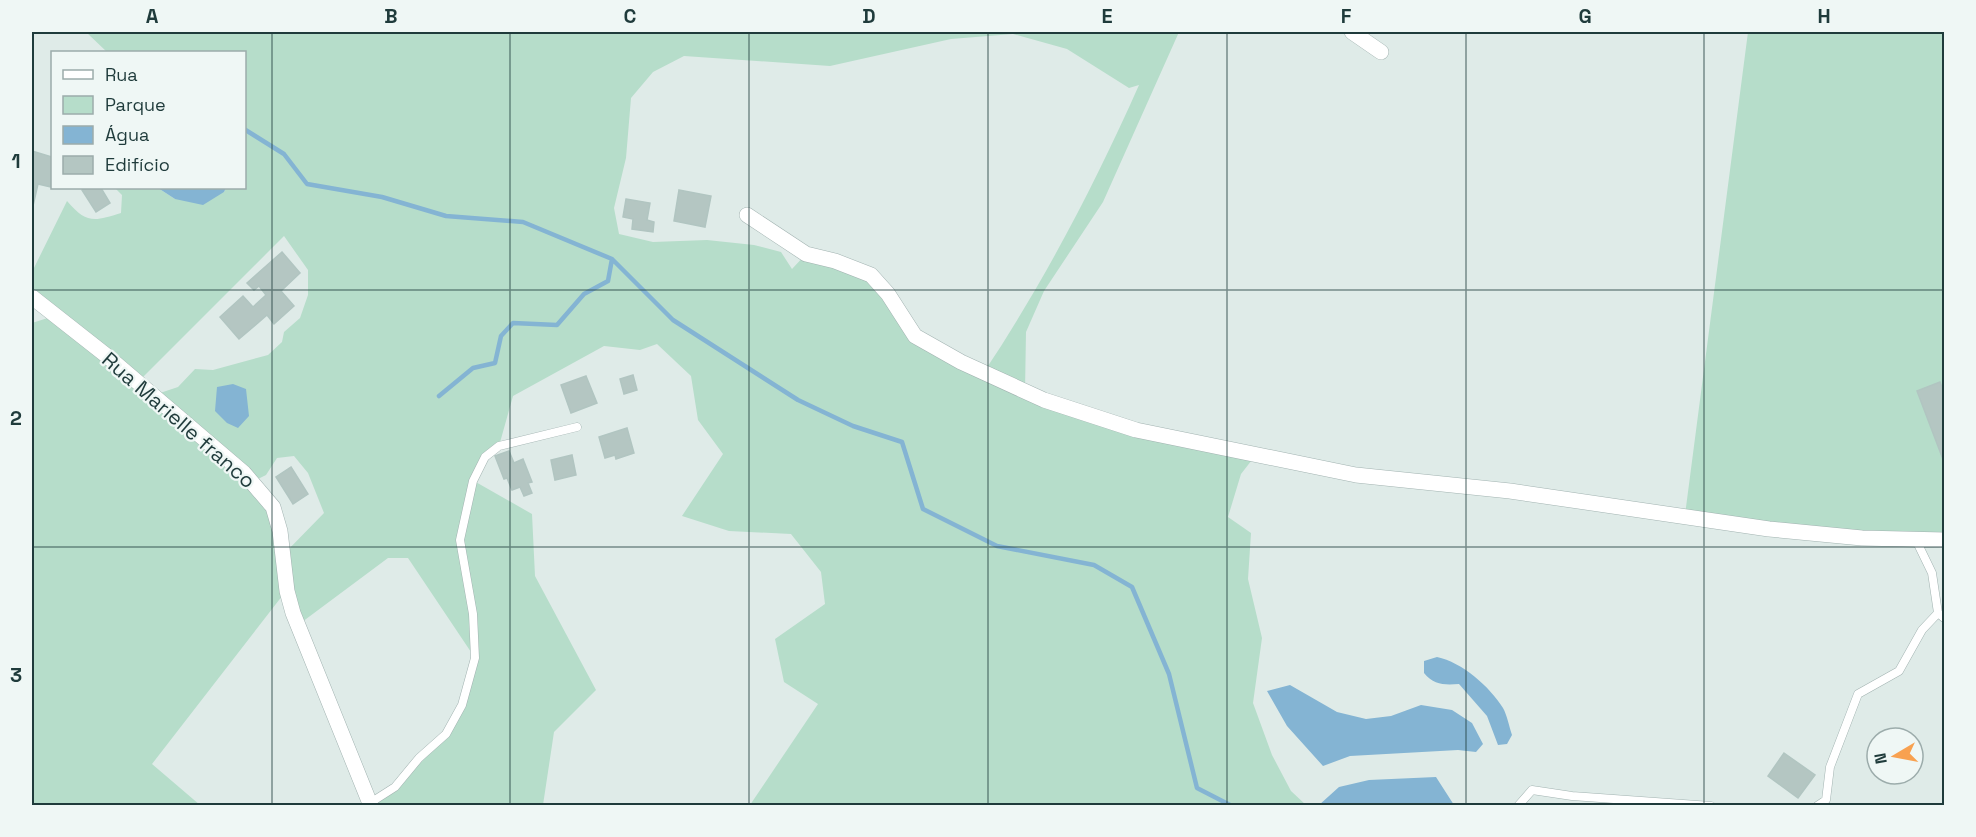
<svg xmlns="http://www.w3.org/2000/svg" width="1976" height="837" viewBox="0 0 1976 837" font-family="'Space Grotesk',sans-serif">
<rect width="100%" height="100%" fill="#dfebe8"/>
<!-- green -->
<path fill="#b6ddca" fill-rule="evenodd" d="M86,32H1179L1103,202L1044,291L1026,332L1025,391L1255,456L1241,474L1228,517L1251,533L1248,579L1262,638L1253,703L1272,755L1291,791L1306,805H750L818,704L784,682L775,639L825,604L821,572L791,534L729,531L682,516L723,454L698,420L691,376L657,344L640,350L604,346L513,396L499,446L485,457L474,481L532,514L535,576L596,690L554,732L543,805L373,806C403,780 450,741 463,703C468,689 471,673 475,658L408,558H388L298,625L286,591L152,764L200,805H32V323L54,316L32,297V272L67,201C86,223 93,222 121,213L122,195L115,188H158L175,199L224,192L226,188H244V52H107ZM1013,34L1067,49L1129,88L1139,85C1095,184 1044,282 984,372L915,336L871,275L806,254L792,269L781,252L754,245L707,240L653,242L619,234L614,208L626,158L631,98L653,72L684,56L830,66L951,39ZM284,236L308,270V295L300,318L284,332L282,342L268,355L213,370L195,369L178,387L154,395L138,382ZM294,456L308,473L324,513L282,556L273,507L252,482L266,475L277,458Z
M1748,32H1944V540L1685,515Z"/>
<!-- water -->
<path fill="#84b4d3" d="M158,188H226L224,192L203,205L175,199Z
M233,384L246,389L249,416L238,428L227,423L215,411L217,387Z
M1437,657C1462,662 1490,687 1503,708C1507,715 1509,726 1512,735L1507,744L1498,745L1487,716L1459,684C1444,685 1434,685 1424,673V661Z
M1290,685L1337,712L1366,719L1391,716L1421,705L1452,710L1472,723L1483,744L1476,752L1458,750L1350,756L1323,766L1287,726L1267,691Z
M1436,777L1454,805H1319L1339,787L1369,780Z"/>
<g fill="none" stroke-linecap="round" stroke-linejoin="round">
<!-- stream -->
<path stroke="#84b4d3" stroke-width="4.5" d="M244,129L284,154L307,184L382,197L446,216L523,222L612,259L673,320L798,400L853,426L902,442L923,509L997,546L1094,565L1132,587L1169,674L1197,788L1232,806
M439,396L473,368L495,363L501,336L513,323L557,325L584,294L608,281L612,259"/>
</g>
<!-- building -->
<path fill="#b4c6c2" stroke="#b1c5c1" stroke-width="1.5" d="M32,151L52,157L51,187L38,184L32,210Z
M86,188H101L110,203L96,212L82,190Z
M679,190L711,196L705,227L674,221Z
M626,199L650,203L647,220L654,222L653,232L632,229L633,219L623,217Z
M282,252L300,273L281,291L294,306L274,324L267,315L239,339L220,317L243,296L253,307L266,295L259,286L254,290L247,283Z
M633,375L637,390L624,394L620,379Z
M586,376L597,403L571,413L561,385Z
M1940,382L1944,393V462L1917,391Z
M627,428L634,453L616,459L615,455L605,458L599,437Z
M509,451L514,463L523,459L532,482L528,483L532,493L524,496L520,487L512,490L507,478L504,479L495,456Z
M572,455L576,475L555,480L551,460Z
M291,467L308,494L293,504L276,477Z
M1784,753L1815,775L1798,798L1768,776Z"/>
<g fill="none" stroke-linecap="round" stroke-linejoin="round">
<defs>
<path id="lane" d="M1916,540L1932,573L1938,613L1944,618
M370,803L395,787L419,758L446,734L462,705L475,658L473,614L460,540L473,481L485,457L499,446L577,427
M1518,806L1532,790L1572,796L1711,806
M1817,806L1826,800L1830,767L1858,694L1899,671L1922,630L1938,613"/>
<path id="street" d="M1352,32L1381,52
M747,215L806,254L835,261L871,275L888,294L915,336L961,362L1044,400L1136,430L1356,475L1510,491L1769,529L1862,538L1944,540
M32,297L107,356L244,473L273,507L280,531L287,591L293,613L371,806"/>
</defs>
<!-- lane casing -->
<use href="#lane" stroke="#a2b3b1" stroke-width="9"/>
<!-- street casing -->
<use href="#street" stroke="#a2b3b1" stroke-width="16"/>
<!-- lane -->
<use href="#lane" stroke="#fff" stroke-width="8"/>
<!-- street -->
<use href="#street" stroke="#fff" stroke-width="15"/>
</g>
<!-- grid -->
<path fill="none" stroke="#1f3b3b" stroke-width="1.5" stroke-opacity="0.55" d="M272,32V806M510,32V806M749,32V806M988,32V806M1227,32V806M1466,32V806M1704,32V806M32,290H1944M32,547H1944"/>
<g text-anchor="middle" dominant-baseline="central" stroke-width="4.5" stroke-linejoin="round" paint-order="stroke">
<!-- street labels -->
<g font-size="21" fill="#1f3b3b" stroke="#eff7f5">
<text transform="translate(179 420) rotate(41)">Rua Marielle franco</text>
</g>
</g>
<!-- border -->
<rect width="1976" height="837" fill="none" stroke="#eff7f5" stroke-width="66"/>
<!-- legend -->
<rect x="51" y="51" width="195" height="138" fill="#eff7f5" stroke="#9cacab" stroke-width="1.5"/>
<rect x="63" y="70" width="30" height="9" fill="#ffffff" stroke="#9cacab" stroke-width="1.5"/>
<text x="105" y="81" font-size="18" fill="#1f3b3b">Rua</text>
<rect x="63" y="96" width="30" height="18" fill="#b6ddca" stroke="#9cacab" stroke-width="1.5"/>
<text x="105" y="111" font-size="18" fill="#1f3b3b">Parque</text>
<rect x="63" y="126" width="30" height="18" fill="#84b4d3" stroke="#9cacab" stroke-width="1.5"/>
<text x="105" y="141" font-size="18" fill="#1f3b3b">Água</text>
<rect x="63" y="156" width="30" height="18" fill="#b4c6c2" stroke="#9cacab" stroke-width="1.5"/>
<text x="105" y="171" font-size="18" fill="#1f3b3b">Edifício</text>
<!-- north arrow -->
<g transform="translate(1895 756) rotate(260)"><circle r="28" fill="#eff7f5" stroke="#9cacab" stroke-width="1.5"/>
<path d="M0-4.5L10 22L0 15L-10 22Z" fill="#f8a150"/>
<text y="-9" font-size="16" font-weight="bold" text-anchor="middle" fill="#1f3b3b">N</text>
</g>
<rect x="33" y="33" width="1910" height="771" fill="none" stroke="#1f3b3b" stroke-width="2"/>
<g font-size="20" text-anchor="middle" font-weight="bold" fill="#1f3b3b">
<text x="152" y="23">A</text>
<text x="391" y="23">B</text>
<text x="630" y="23">C</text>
<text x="869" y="23">D</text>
<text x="1107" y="23">E</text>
<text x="1346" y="23">F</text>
<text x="1585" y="23">G</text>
<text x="1824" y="23">H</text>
<text x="16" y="168">1</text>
<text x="16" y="425">2</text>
<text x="16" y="682">3</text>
</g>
</svg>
